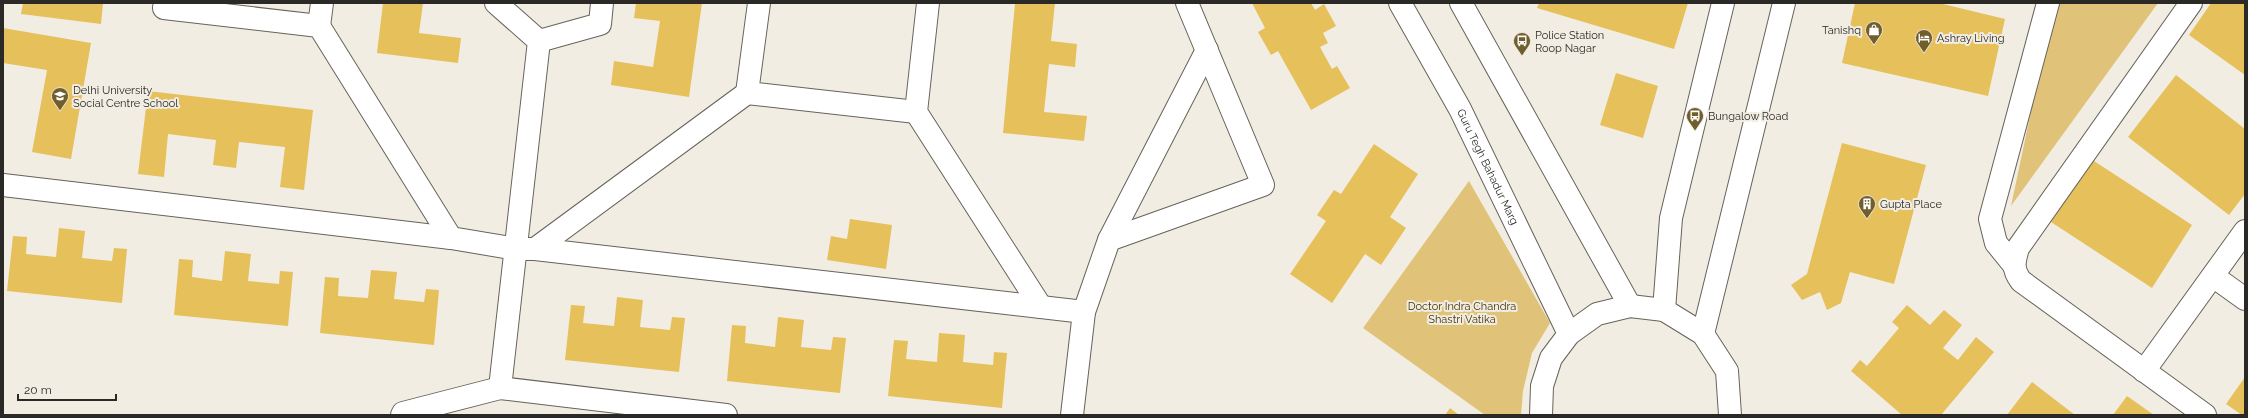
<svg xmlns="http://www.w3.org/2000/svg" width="2248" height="418" viewBox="0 0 2248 418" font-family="Raleway,sans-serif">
<rect width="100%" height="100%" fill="#f2ede3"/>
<!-- green -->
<path fill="#e0c378" d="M2054,3H2158L2011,206Z
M1469,181L1550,323L1532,353L1523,391L1521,415H1485L1363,328Z"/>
<!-- building -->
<path fill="#e5c05b" d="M23,3H103L101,24L21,14Z
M383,3H423L419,33L461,38L458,63L377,53Z
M636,3H702L689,97L611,85L614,61L653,67L660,21L634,18Z
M1015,3H1055L1051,41L1077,44L1075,67L1049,64L1044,112L1087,116L1084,141L1003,133Z
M1252,3H1311L1315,10L1324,4L1336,26L1323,33L1328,43L1320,47L1332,69L1337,66L1350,88L1311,110L1278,51L1271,55L1258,32L1265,28Z
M1539,3H1688L1674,49L1537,8Z
M1855,3H1939L2005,19L1988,96L1842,63Z
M2211,3H2245V75L2189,35Z
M3,28L91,43L71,159L32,152L47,70L3,63Z
M1616,73L1658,86L1643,138L1600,125Z
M2176,75L2245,129V194L2229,215L2128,137Z
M148,91L313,110L304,190L280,187L285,147L239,142L236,168L213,165L216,140L168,134L164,177L138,174Z
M1842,143L1926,165L1894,284L1850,272L1841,303L1827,310L1820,292L1802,300L1791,285L1807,274Z
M1374,144L1418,174L1390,217L1406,228L1381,265L1365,254L1332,303L1290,274L1326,221L1317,215L1334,190L1341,194Z
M2091,159L2192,225L2152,288L2051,222Z
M850,219L892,225L886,269L827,260L831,236L847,239Z
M59,228L85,231L82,258L112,261L114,248L127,249L122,303L7,291L13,236L27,237L26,254L56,257Z
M225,251L251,254L248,281L279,284L280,271L293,272L288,326L174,315L179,259L193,260L192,277L222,281Z
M371,270L397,272L394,299L424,302L426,289L439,290L434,345L320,333L325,277L339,278L338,296L368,298Z
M617,297L643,300L640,327L670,330L672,317L685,318L679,372L565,360L571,305L585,306L583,323L614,326Z
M1907,305L1930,325L1944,310L1962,325L1943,348L1958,360L1976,337L1994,352L1941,415H1902L1851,371L1860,360L1867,366L1899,328L1892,322Z
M778,317L804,320L801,347L831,350L833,337L846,338L840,393L727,381L732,325L746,326L745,343L775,347Z
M939,333L965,335L963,362L993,365L994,352L1007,353L1002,408L888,396L894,340L908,341L906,359L937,362Z
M2245,377V415H2242L2226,404Z
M2032,382L2075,415H2007Z
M2127,396L2154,415H2113Z
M1450,408L1459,415H1445Z"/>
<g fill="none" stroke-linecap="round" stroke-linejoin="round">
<defs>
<g id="minor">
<path d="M165,3L164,8L319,26L451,238"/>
<path d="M496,3L539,41L500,388L726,415"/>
<path d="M759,3L747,93L916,112"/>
<path d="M928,3L916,112L1041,307"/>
<path id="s1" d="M1400,3L1460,109L1569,334"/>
<path d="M1461,3L1630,306"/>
<path d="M2191,3L2018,248C2014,262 2012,269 2021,281L2205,415"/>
<path d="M319,26L322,3"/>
<path d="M539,41L600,24L602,3"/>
<path d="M3,185L451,238L517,249H535L1084,312"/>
<path d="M1109,240L1207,50"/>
<path d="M535,249L747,93"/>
<path d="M2013,264L1996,243L1990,219L2048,3"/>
<path d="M2213,276L2245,299"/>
<path d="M1664,310L1671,218L1723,3"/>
<path d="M1703,334L1784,3"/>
<path d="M2144,371L2245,231"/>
<path d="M402,415L403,413L500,388"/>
<path d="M1072,415L1084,312L1109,240L1263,185L1187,3"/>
<path d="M1541,415L1542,386L1551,358L1569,334L1597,314L1630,306L1664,310L1703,334L1727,371L1730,415"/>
</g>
</defs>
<!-- minor casing -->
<use href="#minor" stroke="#67635a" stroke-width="24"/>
<!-- minor -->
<use href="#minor" stroke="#fff" stroke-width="22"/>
</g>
<!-- icons -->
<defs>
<symbol id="shop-pin" viewBox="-11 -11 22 30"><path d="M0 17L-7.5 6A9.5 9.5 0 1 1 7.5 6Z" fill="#705e2c" stroke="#f2ede3"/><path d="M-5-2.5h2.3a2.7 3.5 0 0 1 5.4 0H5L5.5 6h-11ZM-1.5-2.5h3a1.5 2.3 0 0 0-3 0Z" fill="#fff"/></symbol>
<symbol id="hotel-pin" viewBox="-11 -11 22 30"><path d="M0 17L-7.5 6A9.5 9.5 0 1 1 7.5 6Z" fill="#705e2c" stroke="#f2ede3"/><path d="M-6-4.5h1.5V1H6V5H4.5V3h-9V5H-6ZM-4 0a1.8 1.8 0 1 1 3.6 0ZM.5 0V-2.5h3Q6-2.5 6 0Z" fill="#fff"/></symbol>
<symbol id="bus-pin" viewBox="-11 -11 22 30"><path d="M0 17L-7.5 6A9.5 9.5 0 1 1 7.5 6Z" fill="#705e2c" stroke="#f2ede3"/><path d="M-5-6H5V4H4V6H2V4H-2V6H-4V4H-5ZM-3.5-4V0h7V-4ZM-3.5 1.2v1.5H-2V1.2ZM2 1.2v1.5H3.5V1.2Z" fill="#fff"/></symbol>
<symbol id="school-pin" viewBox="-11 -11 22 30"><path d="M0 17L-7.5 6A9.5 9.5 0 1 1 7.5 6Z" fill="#705e2c" stroke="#f2ede3"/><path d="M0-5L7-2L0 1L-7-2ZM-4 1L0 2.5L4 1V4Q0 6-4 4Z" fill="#fff"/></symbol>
<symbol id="building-pin" viewBox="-11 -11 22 30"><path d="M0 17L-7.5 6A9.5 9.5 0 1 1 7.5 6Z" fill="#705e2c" stroke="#f2ede3"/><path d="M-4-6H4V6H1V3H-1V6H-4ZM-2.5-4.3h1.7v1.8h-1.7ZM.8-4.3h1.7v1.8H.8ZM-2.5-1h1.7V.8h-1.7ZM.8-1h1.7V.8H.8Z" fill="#fff"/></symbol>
</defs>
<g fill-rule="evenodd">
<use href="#shop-pin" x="1864" y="20" width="20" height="27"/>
<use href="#hotel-pin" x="1914" y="28" width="20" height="27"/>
<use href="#bus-pin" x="1512" y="31" width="20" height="27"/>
<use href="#school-pin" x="50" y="86" width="20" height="27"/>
<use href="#bus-pin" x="1685" y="106" width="20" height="27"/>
<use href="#building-pin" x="1857" y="194" width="20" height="27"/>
</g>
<g text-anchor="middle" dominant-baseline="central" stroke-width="4" stroke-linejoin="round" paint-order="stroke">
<!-- poi labels -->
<g font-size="11" fill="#2a2925" stroke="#f2ede3" text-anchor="start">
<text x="1861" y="30" text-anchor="end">Tanishq</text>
<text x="1535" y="35">Police Station<tspan x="1535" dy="13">Roop Nagar</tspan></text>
<text x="1937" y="38">Ashray Living</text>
<text x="73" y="90">Delhi University<tspan x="73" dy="13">Social Centre School</tspan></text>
<text x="1708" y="116">Bungalow Road</text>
<text x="1880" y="204">Gupta Place</text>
</g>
<!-- street labels -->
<g font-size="11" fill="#2a2925" stroke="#f2ede3">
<text stroke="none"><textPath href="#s1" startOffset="186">Guru Tegh Bahadur Marg</textPath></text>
</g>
<!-- park labels -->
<g font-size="11" fill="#423305" stroke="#f2ede3">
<text x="1462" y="306">Doctor Indra Chandra<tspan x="1462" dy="13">Shastri Vatika</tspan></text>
</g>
</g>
<!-- border -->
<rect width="2248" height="418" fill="none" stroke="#2a2925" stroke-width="8"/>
<!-- scale -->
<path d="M18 394v6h98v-6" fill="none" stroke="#2a2925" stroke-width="2"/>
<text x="24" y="394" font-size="12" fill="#2a2925" stroke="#f2ede3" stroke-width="3" paint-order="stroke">20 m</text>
</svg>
